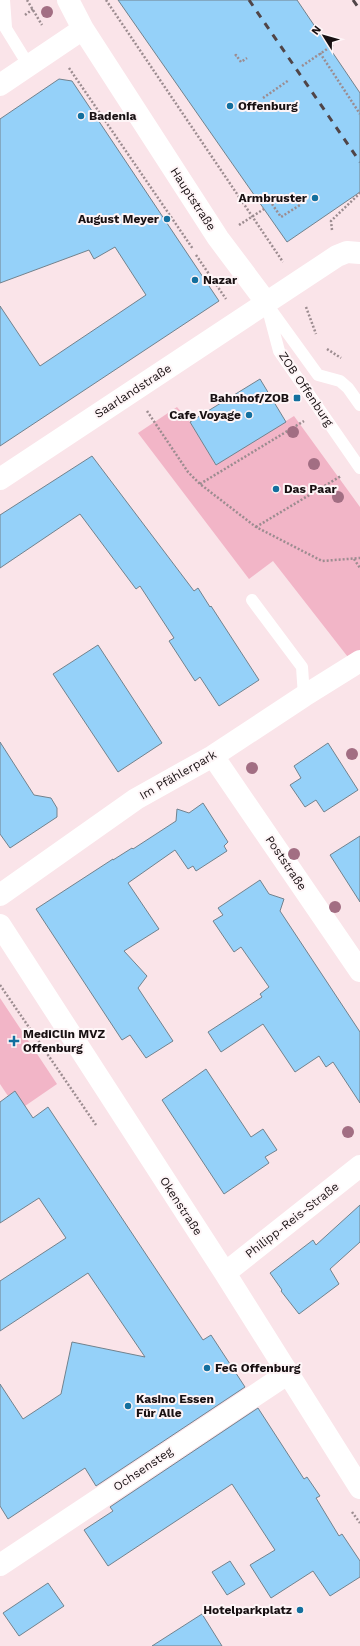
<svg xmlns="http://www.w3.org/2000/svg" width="360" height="1646" viewBox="0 0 360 1646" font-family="'Work Sans',sans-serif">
<rect width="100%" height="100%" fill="#fae4e9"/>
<!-- green -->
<path fill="#f2b5c7" d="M177,407L190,422L216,465L294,416L360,507V656L351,661L273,561L249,579L138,433Z
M0,998L57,1084L25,1106L15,1091L8,1096L0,1084Z"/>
<!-- building -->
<path fill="#95d1f9" stroke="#72828d" d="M118,0H297L360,93V192L287,242Z
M59,79L72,81L219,301L0,446V306L40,366L146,295L115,247L94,259L89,250L0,283V119Z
M260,379L286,422L216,465L190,422Z
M92,456L194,591L198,588L210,607L211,606L259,680L219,706L200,677L195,681L169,641L174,638L140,586L136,589L80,514L0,568V515Z
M98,645L162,743L118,772L53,674Z
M0,742L34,795L51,798L57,808V817L10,848L0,834Z
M328,743L358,790L324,812L316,800L305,807L290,785L301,778L294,766Z
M203,803L228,842L224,846L227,851L196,871L193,866L188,869L175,850L128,883L159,929L124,951L147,976L138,988L173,1041L146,1058L130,1035L122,1040L36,909L113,859V860L132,848L133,849L176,821L177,809L189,813Z
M360,836V902L330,855Z
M260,880L269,894L284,899L280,911L360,1032V1103L333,1062L326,1067L319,1056L295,1072L263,1024L221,1052L208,1032L262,997L260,994L269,987L241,947L234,952L213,921L223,915L218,908Z
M206,1069L251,1137L263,1129L277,1150L265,1157L269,1163L224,1194L162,1100Z
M15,1091L33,1118L48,1107L203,1340L211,1335L245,1387L96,1486L85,1468L8,1519L0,1506V1384L23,1419L61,1394L72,1342L145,1357L88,1273L0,1331V1281L66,1238L39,1198L0,1223V1102Z
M360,1205V1242L330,1269L339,1284L299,1314L281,1291L282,1290L270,1273L313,1240L316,1245Z
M258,1408L304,1479L307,1477L320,1496L316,1498L339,1536L342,1534L360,1561V1577L330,1596L313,1571L271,1598L250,1565L275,1550L232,1484L108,1566L84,1530L113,1511L110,1507Z
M230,1561L245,1584L227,1595L212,1572Z
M48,1583L64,1606L19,1636L3,1613Z
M202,1614L222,1646H152Z"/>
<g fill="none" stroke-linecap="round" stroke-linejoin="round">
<!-- path -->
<path stroke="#9c8c90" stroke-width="2.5" stroke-dasharray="2 2" stroke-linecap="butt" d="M27,0L42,25
M106,0L283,262
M25,15L33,9
M320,53L360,114
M235,56L236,55L241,62L247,58
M302,66L333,45
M69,68L193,249
M263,98L289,80
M272,204L281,217L300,205
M239,225L264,209
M332,230L331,221L360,193
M196,255L226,299
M306,307L316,334
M327,349L341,358
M147,411L188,472L200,484L256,527L322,561L360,558
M200,484L304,421
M256,527L341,476
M354,559L360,568
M0,985L96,1125
M352,1512L360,1523"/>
<!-- service -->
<path stroke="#fff" stroke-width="12" d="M4,0L6,27
M0,19L29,66
M266,302L279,351L360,468
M271,310L318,375L340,381L348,388L360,405
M252,600L302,667L304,696"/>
<!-- minor -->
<path stroke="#fff" stroke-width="22" d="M213,756L360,971
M0,895L136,799L213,756L304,696L360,661
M0,1565L287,1374"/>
<!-- tertiary -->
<path stroke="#fff" stroke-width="22" d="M68,0L83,29L218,238L266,302
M0,85L83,29
M0,479L337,256L347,252L360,253
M0,925L225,1273L360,1488
M225,1273L360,1166"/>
<!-- rail -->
<path stroke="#504548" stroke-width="3" stroke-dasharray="7 7" stroke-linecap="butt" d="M249,0L360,162
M353,0L360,10"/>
</g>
<!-- trees -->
<g fill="#a26e83">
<circle cx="47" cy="12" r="6"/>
<circle cx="293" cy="432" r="6"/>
<circle cx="314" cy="464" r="6"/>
<circle cx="338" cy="497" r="6"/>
<circle cx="352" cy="754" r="6"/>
<circle cx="252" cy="768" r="6"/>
<circle cx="294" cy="854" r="6"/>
<circle cx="335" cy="907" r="6"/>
<circle cx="348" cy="1132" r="6"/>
</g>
<!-- markers -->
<g fill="#136f9e" stroke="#fef5f7" stroke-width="1.5">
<circle cx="230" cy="106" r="4"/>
<circle cx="81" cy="116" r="4"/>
<circle cx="315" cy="198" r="4"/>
<circle cx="167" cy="219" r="4"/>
<circle cx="195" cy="280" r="4"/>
<rect x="293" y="394" width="8" height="8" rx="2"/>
<circle cx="249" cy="415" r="4"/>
<circle cx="276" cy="489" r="4"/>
<path d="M12 1035h4v4h4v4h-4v4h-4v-4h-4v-4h4z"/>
<circle cx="207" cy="1368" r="4"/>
<circle cx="128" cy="1406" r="4"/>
<circle cx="300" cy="1610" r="4"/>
</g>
<g text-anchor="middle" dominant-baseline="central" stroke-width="4" stroke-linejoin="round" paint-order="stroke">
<!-- poi labels -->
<g font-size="12" font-weight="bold" fill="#181012" stroke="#fef5f7" text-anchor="start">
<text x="238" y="106">Offenburg</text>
<text x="89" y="116">Badenia</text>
<text x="307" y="198" text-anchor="end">Armbruster</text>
<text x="159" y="219" text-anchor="end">August Meyer</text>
<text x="203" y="280">Nazar</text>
<text x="289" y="398" text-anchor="end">Bahnhof/ZOB</text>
<text x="241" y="415" text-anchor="end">Cafe Voyage</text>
<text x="284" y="489">Das Paar</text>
<text x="23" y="1034">MediClin MVZ<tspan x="23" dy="14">Offenburg</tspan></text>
<text x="215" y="1368">FeG Offenburg</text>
<text x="136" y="1399">Kasino Essen<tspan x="136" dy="14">Für Alle</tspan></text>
<text x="292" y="1610" text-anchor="end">Hotelparkplatz</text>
</g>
<!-- street labels -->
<g font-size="12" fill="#181012" stroke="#fef5f7">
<text transform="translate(193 199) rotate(57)">Hauptstraße</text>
<text transform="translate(306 389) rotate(56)">ZOB Offenburg</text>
<text transform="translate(133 391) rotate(-33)">Saarlandstraße</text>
<text transform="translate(178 775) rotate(-30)">Im Pfählerpark</text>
<text transform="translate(286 863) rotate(56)">Poststraße</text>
<text transform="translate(181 1206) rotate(57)">Okenstraße</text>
<text transform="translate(292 1220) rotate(-38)">Philipp-Reis-Straße</text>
<text transform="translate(143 1469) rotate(-34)">Ochsensteg</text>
</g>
</g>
<!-- north arrow -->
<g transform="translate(324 36) rotate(307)" stroke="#fef5f7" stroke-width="3" paint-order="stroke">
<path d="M0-3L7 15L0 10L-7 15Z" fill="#181012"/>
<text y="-6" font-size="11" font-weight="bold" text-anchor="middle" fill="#181012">N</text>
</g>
</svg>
